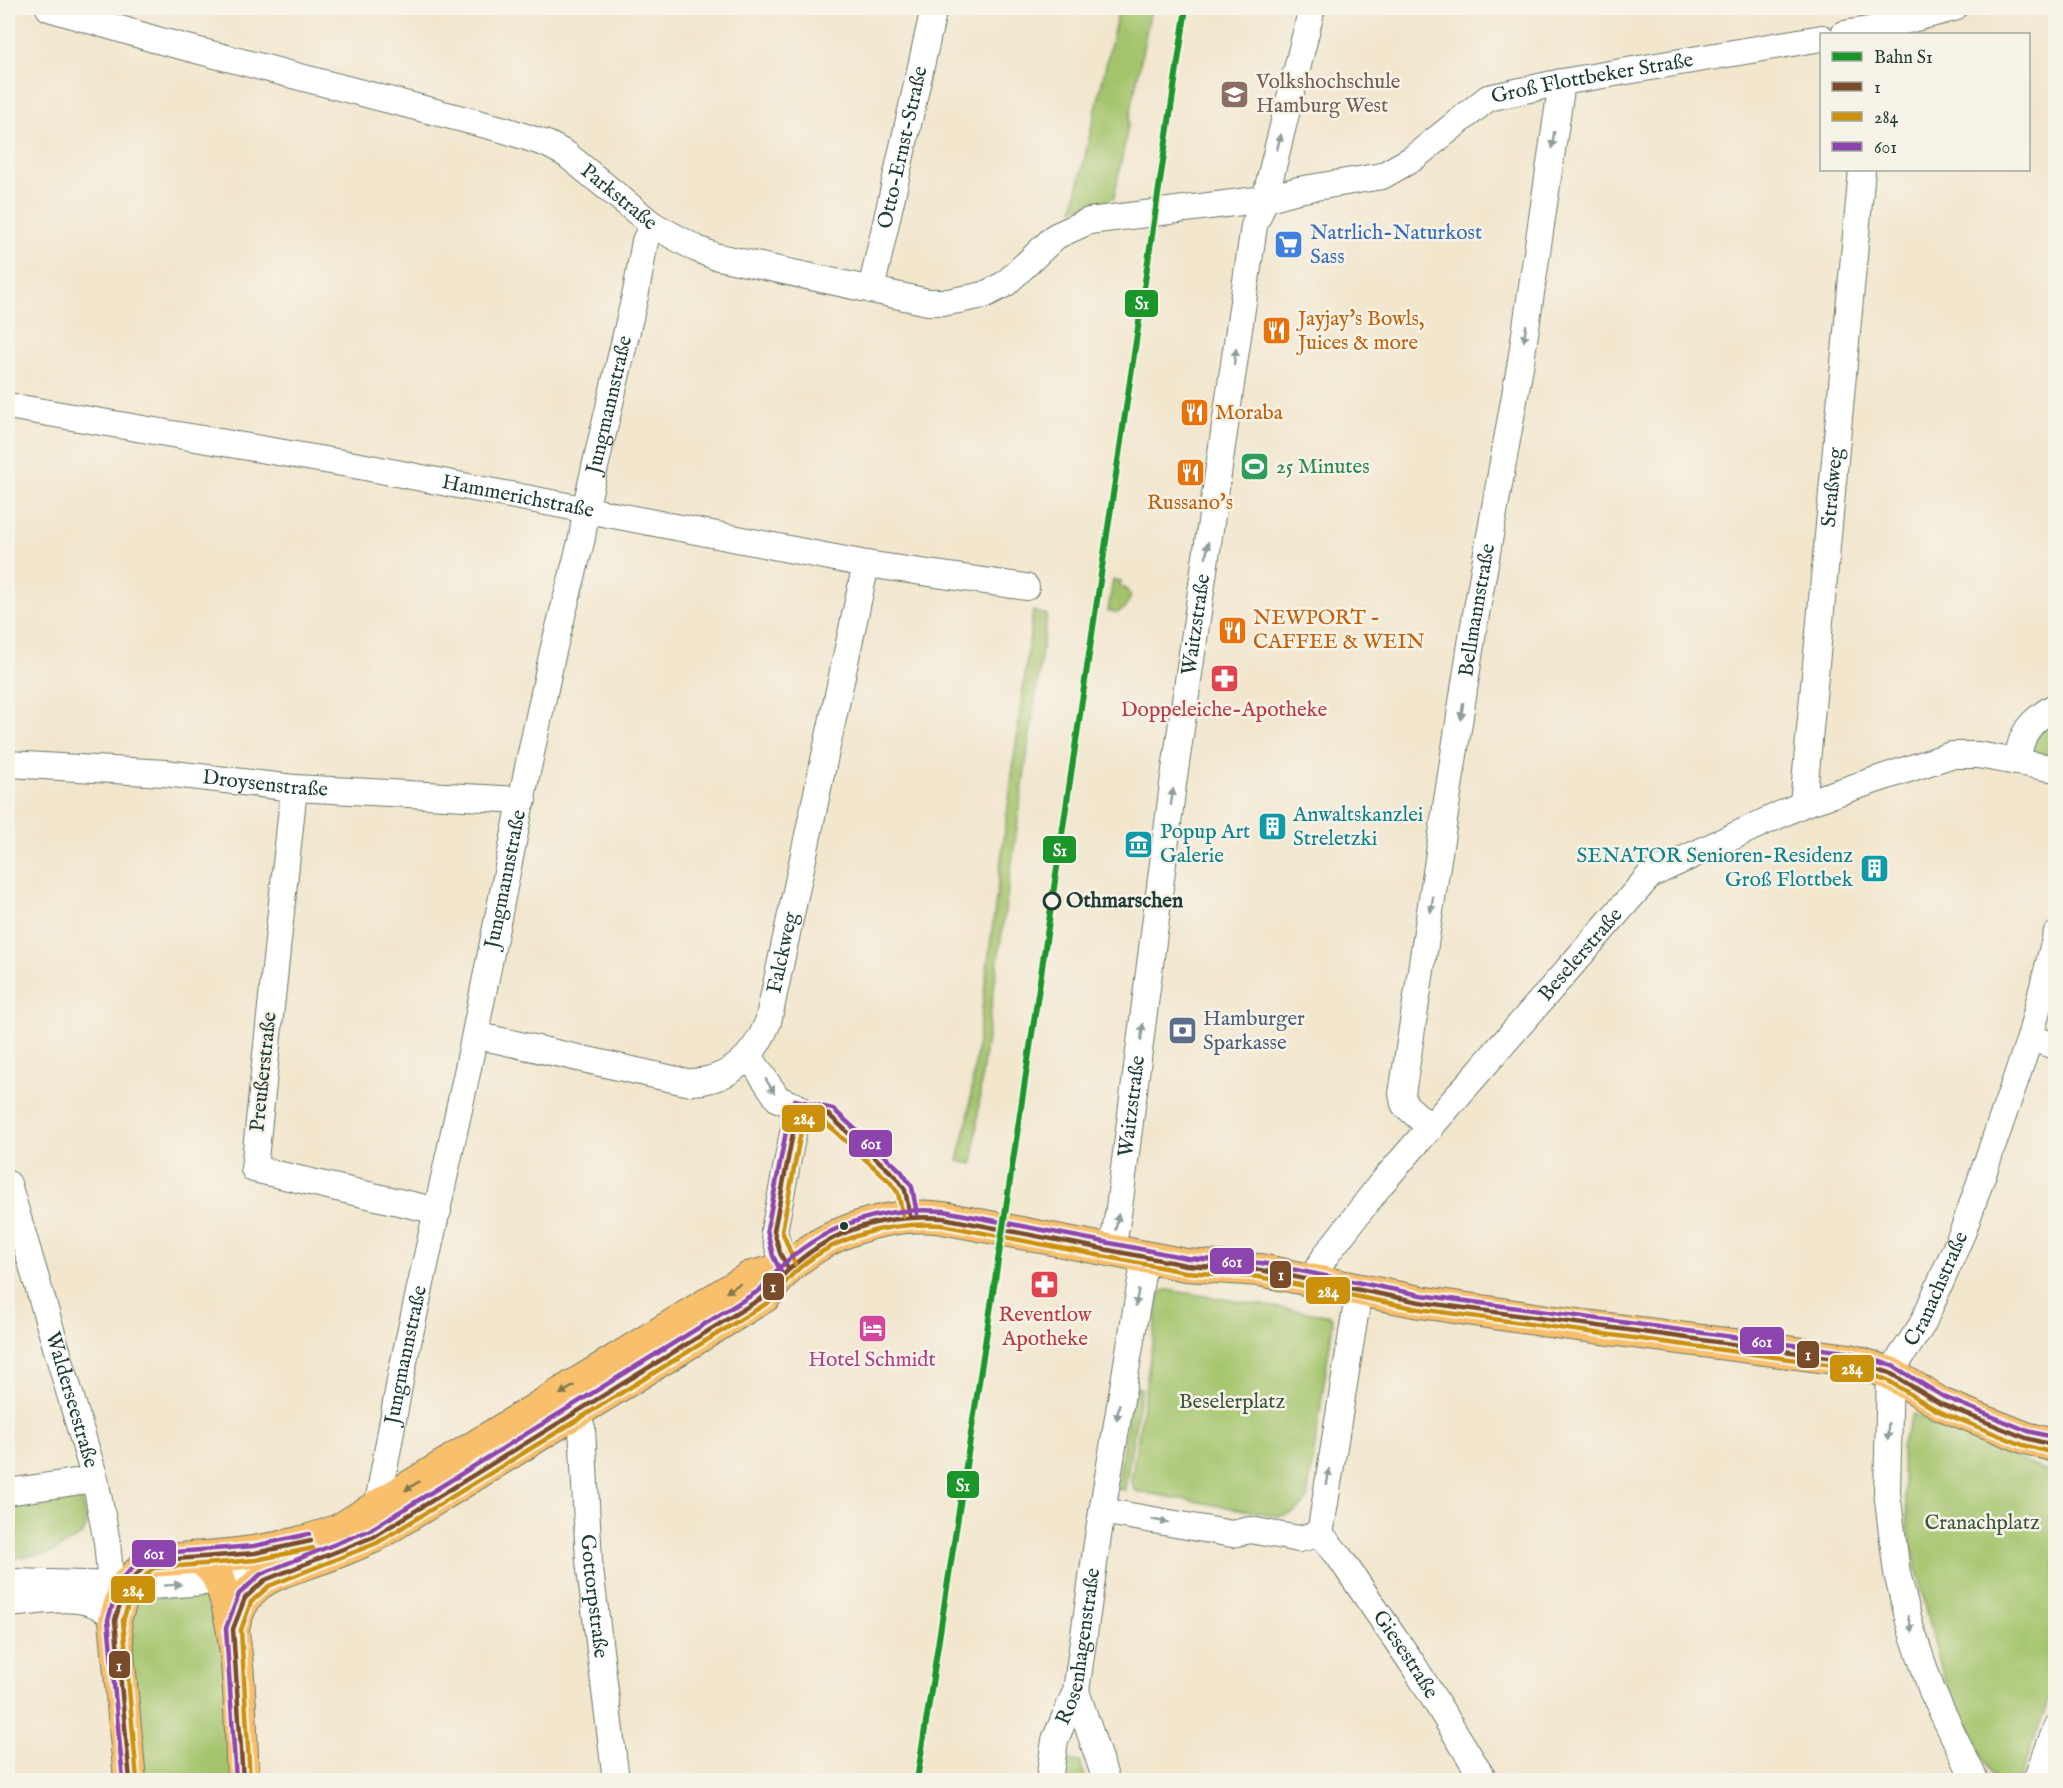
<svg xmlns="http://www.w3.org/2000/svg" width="2063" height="1788" viewBox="0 0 2063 1788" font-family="'IM FELL English',serif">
<rect width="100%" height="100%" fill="#f7f3e8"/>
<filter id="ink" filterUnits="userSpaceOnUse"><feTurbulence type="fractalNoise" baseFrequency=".0167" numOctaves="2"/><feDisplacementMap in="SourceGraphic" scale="12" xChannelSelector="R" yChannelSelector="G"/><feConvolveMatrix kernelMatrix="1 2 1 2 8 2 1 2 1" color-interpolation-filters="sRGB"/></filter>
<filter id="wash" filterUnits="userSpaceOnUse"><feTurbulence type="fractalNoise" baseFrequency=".008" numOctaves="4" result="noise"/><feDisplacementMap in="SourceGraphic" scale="24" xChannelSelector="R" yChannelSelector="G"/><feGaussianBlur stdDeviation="1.35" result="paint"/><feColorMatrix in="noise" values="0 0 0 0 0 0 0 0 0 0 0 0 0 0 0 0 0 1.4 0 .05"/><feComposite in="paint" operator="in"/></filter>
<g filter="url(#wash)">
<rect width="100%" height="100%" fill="#f2e6cd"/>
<!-- green -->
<path fill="#a4c46c" stroke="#628050" stroke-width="1.5" d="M1119,8H1151L1114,198L1073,209Z
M1113,580L1121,581L1120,587L1125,588L1131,596L1125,608L1118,612L1108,611Z
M1033,611L1047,615L982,1073L973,1164L958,1161L968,1118Z
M2055,721V756L2034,752L2031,748V737Z
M1167,1290L1331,1316L1333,1322L1307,1499C1300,1512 1293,1514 1279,1516L1135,1491L1131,1482L1159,1299L1161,1292Z
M1132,1387L1141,1388L1125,1490L1117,1489Z
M1913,1414L2055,1475V1683L2019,1780H1995L1978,1751L1944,1678L1927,1617L1908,1529L1901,1446Z
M79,1491L87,1525L83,1534L51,1553L8,1559V1503Z
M217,1593L235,1780H141L127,1632L134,1599Z
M1066,1762H1080L1086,1780H1063Z"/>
</g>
<g filter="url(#ink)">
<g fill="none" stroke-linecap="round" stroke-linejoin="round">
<defs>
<g id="minor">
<path id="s1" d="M49,8L157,40L505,130L547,144L566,154L653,225L697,249L714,256L928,302H948L984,295L1005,284L1056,236L1089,221L1265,199L1298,190L1382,176L1412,159L1488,98L1562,82L1822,38"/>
<path d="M1844,34L1874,29L1954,8"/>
<path id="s2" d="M871,290L934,8"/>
<path id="s3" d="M8,406L360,466L866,564L1026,587"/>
<path d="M2017,762L2056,769"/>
<path id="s4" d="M8,764L165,773L294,788L523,800"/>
<path d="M294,788L254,1169L438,1211"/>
<path id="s5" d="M1803,804L1862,170"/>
<path id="s6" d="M475,1035L686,1082C727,1083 754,1058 768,1022L866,564"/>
<path d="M2030,1038L2056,1046"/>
<path d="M749,1056L778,1099L798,1107L774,1231L780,1253L788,1268"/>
<path id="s7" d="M1431,1128L1404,1104L1402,1094L1473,631L1521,361L1562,82"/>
<path id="s8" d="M8,1184L95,1479L107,1542L114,1617"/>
<path id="s9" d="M1112,1251L1119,1208L1173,784L1254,226L1265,199L1312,8"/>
<path id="s10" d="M1311,1280L1326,1255L1380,1185L1650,875L1803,804L1951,755H1978L2017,762C2021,732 2030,721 2056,706"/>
<path id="s11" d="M574,1415L582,1428L589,1561L616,1780"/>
<path d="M8,1492L95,1479"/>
<path d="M1102,1511L1232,1534L1250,1530L1299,1539L1320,1534"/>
<path id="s12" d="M375,1520L401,1375L468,1068L527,772L553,651L582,538L588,497L636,292L645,241L653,225"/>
<path id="s13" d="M1320,1534L1338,1555L1412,1663L1484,1780"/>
<path d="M1320,1534L1359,1290"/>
<path d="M14,1582L153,1586L267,1577"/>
<path d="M8,1604C41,1602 92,1588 115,1620"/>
<path d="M1076,1691L1106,1780"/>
<path id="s14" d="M1049,1780L1055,1740L1076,1691L1098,1536L1145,1257"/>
<path id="s15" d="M1975,1780L1932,1691L1911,1629L1897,1573L1887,1492L1890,1373L1922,1325L1963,1231L2030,1038L2056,935"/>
<path d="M2036,1780L2056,1729"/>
</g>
<path id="major" d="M199,1558C208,1564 216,1571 220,1582C241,1634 240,1723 243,1780
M233,1629C244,1577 277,1574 321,1558C339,1552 356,1544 373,1537L765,1296C772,1287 780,1276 788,1268C827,1231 891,1211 943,1218L1186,1265L1260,1270L1420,1302L1555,1322L1850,1360L1890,1373L1941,1404L2026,1438L2056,1446
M130,1780L115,1620L126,1585L150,1561C217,1556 275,1555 339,1530L751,1277L788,1268"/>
</defs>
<!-- minor casing -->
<use href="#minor" stroke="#69786a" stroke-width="28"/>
<!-- major casing -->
<use href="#major" stroke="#69786a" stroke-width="34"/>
<!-- minor -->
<use href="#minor" stroke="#fff" stroke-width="26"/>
<!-- major -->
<use href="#major" stroke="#f8bf6c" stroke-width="32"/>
<defs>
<path id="bus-1" d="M798,1107L829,1115L896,1177L905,1190L910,1215
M788,1268L780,1253L774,1231L798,1107
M150,1561L255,1553L311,1541
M130,1780L115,1620L126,1585L150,1561
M243,1780L233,1629L245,1598L265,1580L373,1537L765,1296C810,1238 870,1213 943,1218L1186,1265L1260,1270L1420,1302L1850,1360L1890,1373L1941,1404L2026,1438L2056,1446"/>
<path id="bus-2" d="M795,1264L782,1231L804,1116L825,1122L890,1182L898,1193L903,1216
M137,1779L123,1621L133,1589L153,1568L256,1560L313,1548
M250,1780L241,1630L251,1602L269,1586L377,1543L769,1302C777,1294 784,1283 793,1274C832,1236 889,1222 942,1225L1185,1272L1259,1277L1419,1309L1848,1367L1887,1380L1938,1411L2023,1445L2054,1453"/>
<path id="bus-3" d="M781,1272L773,1256L767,1230L791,1106L795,1100L833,1109L901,1171L912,1187L917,1214
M123,1780L108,1620L120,1580L148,1554L254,1546L309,1534
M236,1780L226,1628L239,1594L261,1574L370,1530L760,1290C805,1232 871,1205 944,1211L1187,1258L1261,1263L1421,1295L1852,1353L1893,1366L1944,1397L2028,1431L2056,1438"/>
</defs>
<!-- bus-1 casing -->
<use href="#bus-1" stroke="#f7f3e8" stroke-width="9"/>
<!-- bus-2 casing -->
<use href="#bus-2" stroke="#f7f3e8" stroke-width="9"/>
<!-- bus-3 casing -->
<use href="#bus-3" stroke="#f7f3e8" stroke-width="9"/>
<!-- bus-1 -->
<use href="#bus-1" stroke="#7a4b2a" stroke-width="4.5"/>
<!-- bus-2 -->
<use href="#bus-2" stroke="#cc910a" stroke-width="4.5"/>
<!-- bus-3 -->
<use href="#bus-3" stroke="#8e44ad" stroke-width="4.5"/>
<defs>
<path id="rail-1" d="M917,1780L999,1254L1186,8"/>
</defs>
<!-- rail-1 casing -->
<use href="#rail-1" stroke="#f7f3e8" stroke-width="10"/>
<!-- rail-1 -->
<use href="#rail-1" stroke="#1a962b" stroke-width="6"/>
</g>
<!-- one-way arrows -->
<defs><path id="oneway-solid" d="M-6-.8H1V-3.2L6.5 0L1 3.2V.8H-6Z" transform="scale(1.5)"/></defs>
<g fill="#8f9e9a">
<use href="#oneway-solid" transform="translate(1553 140) rotate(98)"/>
<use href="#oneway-solid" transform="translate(1279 142) rotate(-76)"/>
<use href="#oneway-solid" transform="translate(1525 333) rotate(98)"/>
<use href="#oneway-solid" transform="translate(1235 357) rotate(-82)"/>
<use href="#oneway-solid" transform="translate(1207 550) rotate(-82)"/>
<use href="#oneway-solid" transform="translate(1462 711) rotate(98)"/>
<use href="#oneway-solid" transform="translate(1172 797) rotate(-82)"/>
<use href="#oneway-solid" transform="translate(1432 904) rotate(99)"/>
<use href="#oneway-solid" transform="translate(1142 1032) rotate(-83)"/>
<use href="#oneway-solid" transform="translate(770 1086) rotate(59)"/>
<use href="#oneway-solid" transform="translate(1117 1222) rotate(-80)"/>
<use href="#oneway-solid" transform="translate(1137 1298) rotate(100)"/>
<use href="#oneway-solid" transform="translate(1118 1412) rotate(99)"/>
<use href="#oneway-solid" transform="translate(1888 1432) rotate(91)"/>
<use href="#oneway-solid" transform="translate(1328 1477) rotate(-82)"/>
<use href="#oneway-solid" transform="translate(1160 1521) rotate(10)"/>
<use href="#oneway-solid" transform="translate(173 1585) rotate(-4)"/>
<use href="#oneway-solid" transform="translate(1910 1624) rotate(74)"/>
</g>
<g fill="#81784d">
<use href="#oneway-solid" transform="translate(733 1288) rotate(148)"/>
<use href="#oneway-solid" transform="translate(567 1390) rotate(148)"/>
<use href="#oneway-solid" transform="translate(412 1486) rotate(148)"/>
</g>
</g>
<!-- icons -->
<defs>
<symbol id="university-square" viewBox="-11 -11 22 22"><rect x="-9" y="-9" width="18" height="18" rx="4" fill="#8d6e63" stroke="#f7f3e8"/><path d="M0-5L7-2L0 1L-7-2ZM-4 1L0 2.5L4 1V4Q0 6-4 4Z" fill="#fff"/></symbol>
<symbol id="supermarket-square" viewBox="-11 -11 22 22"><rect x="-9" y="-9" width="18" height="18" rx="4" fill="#3f7fe0" stroke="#f7f3e8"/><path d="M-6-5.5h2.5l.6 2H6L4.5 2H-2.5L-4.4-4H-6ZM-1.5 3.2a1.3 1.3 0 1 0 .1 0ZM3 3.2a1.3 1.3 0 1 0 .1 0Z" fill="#fff"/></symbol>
<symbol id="restaurant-square" viewBox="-11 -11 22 22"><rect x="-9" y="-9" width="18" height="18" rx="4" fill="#e8710a" stroke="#f7f3e8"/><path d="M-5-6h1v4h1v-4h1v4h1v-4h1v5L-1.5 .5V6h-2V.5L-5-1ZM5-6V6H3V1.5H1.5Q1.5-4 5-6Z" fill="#fff"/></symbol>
<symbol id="stadium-square" viewBox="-11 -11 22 22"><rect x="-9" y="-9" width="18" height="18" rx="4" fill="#2e9e5b" stroke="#f7f3e8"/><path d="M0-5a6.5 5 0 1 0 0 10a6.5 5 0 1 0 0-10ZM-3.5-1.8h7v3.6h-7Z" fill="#fff"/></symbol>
<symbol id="pharmacy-square" viewBox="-11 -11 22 22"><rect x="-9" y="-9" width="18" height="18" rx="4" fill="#e0444e" stroke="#f7f3e8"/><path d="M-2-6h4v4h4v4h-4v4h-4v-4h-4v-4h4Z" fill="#fff"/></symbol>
<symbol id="building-square" viewBox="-11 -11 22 22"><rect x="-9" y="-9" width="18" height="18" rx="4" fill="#0f9aa8" stroke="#f7f3e8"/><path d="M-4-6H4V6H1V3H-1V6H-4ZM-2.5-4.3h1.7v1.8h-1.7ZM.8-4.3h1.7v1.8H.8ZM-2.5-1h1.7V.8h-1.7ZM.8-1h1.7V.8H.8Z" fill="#fff"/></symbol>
<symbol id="museum-square" viewBox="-11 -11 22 22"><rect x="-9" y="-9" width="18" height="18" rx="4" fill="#0f9aa8" stroke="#f7f3e8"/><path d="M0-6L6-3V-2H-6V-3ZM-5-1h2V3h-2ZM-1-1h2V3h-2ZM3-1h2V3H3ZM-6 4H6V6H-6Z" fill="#fff"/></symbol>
<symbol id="bank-square" viewBox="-11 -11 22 22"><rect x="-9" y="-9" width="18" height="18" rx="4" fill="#5c6f8a" stroke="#f7f3e8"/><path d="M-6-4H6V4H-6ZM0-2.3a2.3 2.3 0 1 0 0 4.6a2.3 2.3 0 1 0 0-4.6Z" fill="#fff"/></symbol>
<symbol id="hotel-square" viewBox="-11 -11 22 22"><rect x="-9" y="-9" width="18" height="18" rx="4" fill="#d1479c" stroke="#f7f3e8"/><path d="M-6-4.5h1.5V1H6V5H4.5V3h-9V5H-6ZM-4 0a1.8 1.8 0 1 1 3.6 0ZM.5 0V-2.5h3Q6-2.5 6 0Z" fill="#fff"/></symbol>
</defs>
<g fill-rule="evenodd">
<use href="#university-square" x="1218" y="78" width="33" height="33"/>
<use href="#supermarket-square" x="1272" y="228" width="33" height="33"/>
<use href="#restaurant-square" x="1260" y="314" width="33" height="33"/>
<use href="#restaurant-square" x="1178" y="396" width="33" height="33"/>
<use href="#stadium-square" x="1238" y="450" width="33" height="33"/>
<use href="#restaurant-square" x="1174" y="456" width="33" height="33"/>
<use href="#restaurant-square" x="1216" y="614" width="33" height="33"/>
<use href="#pharmacy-square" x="1208" y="662" width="33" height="33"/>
<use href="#building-square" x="1256" y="810" width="33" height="33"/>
<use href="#museum-square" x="1122" y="828" width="33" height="33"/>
<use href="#building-square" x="1858" y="852" width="33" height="33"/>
<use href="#bank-square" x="1166" y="1014" width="33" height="33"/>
<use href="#pharmacy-square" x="1028" y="1268" width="33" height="33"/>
<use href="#hotel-square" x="856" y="1312" width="33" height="33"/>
</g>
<!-- markers -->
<circle fill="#f7f3e8" stroke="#1f3d34" stroke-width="3" cx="1052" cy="901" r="8"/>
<circle fill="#1f3d34" stroke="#f7f3e8" stroke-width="2" cx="844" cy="1226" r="5"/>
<g text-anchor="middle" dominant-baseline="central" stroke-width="5" stroke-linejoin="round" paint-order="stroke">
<!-- street labels -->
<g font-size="21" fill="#1f3d34" stroke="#f7f3e8">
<text stroke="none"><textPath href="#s1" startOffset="1659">Groß Flottbeker Straße</textPath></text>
<text stroke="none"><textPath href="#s2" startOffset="146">Otto-Ernst-Straße</textPath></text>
<text stroke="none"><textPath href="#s1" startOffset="606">Parkstraße</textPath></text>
<text stroke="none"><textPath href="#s12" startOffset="1140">Jungmannstraße</textPath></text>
<text stroke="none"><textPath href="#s5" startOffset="318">Straßweg</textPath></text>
<text stroke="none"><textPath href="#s3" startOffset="518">Hammerichstraße</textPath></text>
<text stroke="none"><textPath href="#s7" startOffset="536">Bellmannstraße</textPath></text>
<text stroke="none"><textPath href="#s9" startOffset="632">Waitzstraße</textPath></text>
<text stroke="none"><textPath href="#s4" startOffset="258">Droysenstraße</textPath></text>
<text stroke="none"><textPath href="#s12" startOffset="654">Jungmannstraße</textPath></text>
<text stroke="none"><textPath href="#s6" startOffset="396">Falckweg</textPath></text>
<text stroke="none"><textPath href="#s10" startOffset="423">Beselerstraße</textPath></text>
<text transform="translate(264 1072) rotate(-84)">Preußerstraße</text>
<text stroke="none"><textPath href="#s9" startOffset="146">Waitzstraße</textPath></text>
<text stroke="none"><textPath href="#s15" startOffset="519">Cranachstraße</textPath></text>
<text stroke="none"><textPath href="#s12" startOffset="168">Jungmannstraße</textPath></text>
<text stroke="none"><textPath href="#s8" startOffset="225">Walderseestraße</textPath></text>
<text stroke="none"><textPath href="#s11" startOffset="184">Gottorpstraße</textPath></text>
<text stroke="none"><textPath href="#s14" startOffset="138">Rosenhagenstraße</textPath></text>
<text stroke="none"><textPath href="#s13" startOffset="148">Giesestraße</textPath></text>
</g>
<!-- education labels -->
<g font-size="21" fill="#785e54" stroke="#f7f3e8" text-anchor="start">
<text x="1256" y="82">Volkshochschule<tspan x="1256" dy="24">Hamburg West</tspan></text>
</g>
<!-- shop labels -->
<g font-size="21" fill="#366cbe" stroke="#f7f3e8" text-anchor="start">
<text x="1310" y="233">Natrlich-Naturkost<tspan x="1310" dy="24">Sass</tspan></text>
</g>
<!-- food labels -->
<g font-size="21" fill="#c56008" stroke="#f7f3e8" text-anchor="start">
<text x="1298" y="319">Jayjay's Bowls,<tspan x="1298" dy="24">Juices &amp; more</tspan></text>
<text x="1215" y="413">Moraba</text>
<text x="1190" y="503" text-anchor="middle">Russano's</text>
<text x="1253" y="618">NEWPORT -<tspan x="1253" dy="24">CAFFEE &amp; WEIN</tspan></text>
</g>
<!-- leisure labels -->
<g font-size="21" fill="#27864d" stroke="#f7f3e8" text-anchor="start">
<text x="1276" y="467">25 Minutes</text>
</g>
<!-- health labels -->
<g font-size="21" fill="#be3a42" stroke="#f7f3e8">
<text x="1224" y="710">Doppeleiche-Apotheke</text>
<text x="1045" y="1315">Reventlow<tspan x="1045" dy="24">Apotheke</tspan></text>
</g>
<!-- culture labels -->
<g font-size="21" fill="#0d838f" stroke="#f7f3e8" text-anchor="start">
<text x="1293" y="815">Anwaltskanzlei<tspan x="1293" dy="24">Streletzki</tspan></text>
<text x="1160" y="832">Popup Art<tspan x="1160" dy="24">Galerie</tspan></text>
<text x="1853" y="856" text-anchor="end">SENATOR Senioren-Residenz<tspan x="1853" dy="24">Groß Flottbek</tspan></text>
</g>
<!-- stop labels -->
<g font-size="21" font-weight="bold" fill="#1f3d34" stroke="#f7f3e8" text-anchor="start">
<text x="1066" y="901">Othmarschen</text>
</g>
<!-- service labels -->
<g font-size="21" fill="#4e5e75" stroke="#f7f3e8" text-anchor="start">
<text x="1203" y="1019">Hamburger<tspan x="1203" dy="24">Sparkasse</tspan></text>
</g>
<!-- hotel labels -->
<g font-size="21" fill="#b23c85" stroke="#f7f3e8">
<text x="872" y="1360">Hotel Schmidt</text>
</g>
<!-- park labels -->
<g font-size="21" fill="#3a583f" stroke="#f7f3e8">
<text x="1232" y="1402">Beselerplatz</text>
<text x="1982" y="1523">Cranachplatz</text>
</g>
</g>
<g stroke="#f7f3e8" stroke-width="2">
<rect x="1124" y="289" width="35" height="29" rx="6" fill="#1a962b"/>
<rect x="1042" y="835" width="35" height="29" rx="6" fill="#1a962b"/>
<rect x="781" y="1104" width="45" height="29" rx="6" fill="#cc910a"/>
<rect x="848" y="1129" width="45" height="29" rx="6" fill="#8e44ad"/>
<rect x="1209" y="1247" width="46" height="28" rx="6" fill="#8e44ad"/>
<rect x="1269" y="1260" width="23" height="29" rx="6" fill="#7a4b2a"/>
<rect x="762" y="1272" width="23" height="29" rx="6" fill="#7a4b2a"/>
<rect x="1305" y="1276" width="46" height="29" rx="6" fill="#cc910a"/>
<rect x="1739" y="1326" width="46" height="29" rx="6" fill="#8e44ad"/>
<rect x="1796" y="1340" width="24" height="29" rx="6" fill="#7a4b2a"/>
<rect x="1829" y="1354" width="46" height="29" rx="6" fill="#cc910a"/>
<rect x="946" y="1470" width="34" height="29" rx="6" fill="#1a962b"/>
<rect x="131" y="1539" width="46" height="29" rx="6" fill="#8e44ad"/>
<rect x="110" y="1575" width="46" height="29" rx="6" fill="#cc910a"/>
<rect x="108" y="1650" width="23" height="29" rx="6" fill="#7a4b2a"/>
</g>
<g font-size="16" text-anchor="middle" font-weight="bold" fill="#fff">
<text x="1142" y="309">S1</text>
<text x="1060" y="856">S1</text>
<text x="804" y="1124">284</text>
<text x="871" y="1149">601</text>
<text x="1232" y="1267">601</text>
<text x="1281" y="1280">1</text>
<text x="773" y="1292">1</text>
<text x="1328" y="1297">284</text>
<text x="1762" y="1347">601</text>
<text x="1808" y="1360">1</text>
<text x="1852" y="1374">284</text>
<text x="963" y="1491">S1</text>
<text x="154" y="1559">601</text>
<text x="133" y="1596">284</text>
<text x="119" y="1671">1</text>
</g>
<!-- margin -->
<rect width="2063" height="1788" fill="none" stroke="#f7f3e8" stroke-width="30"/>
<!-- legend -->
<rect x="1820" y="33" width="210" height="138" fill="#f7f3e8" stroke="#a1aaa0" stroke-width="1.5"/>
<rect x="1832" y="52" width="30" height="9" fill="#1a962b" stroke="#a1aaa0" stroke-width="1.5"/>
<text x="1874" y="63" font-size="18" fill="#1f3d34">Bahn S1</text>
<rect x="1832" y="82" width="30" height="9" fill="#7a4b2a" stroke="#a1aaa0" stroke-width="1.5"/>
<text x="1874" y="93" font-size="18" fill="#1f3d34">1</text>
<rect x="1832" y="112" width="30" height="9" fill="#cc910a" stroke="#a1aaa0" stroke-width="1.5"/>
<text x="1874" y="123" font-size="18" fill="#1f3d34">284</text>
<rect x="1832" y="142" width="30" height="9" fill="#8e44ad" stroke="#a1aaa0" stroke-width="1.5"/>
<text x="1874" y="153" font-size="18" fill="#1f3d34">601</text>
</svg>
